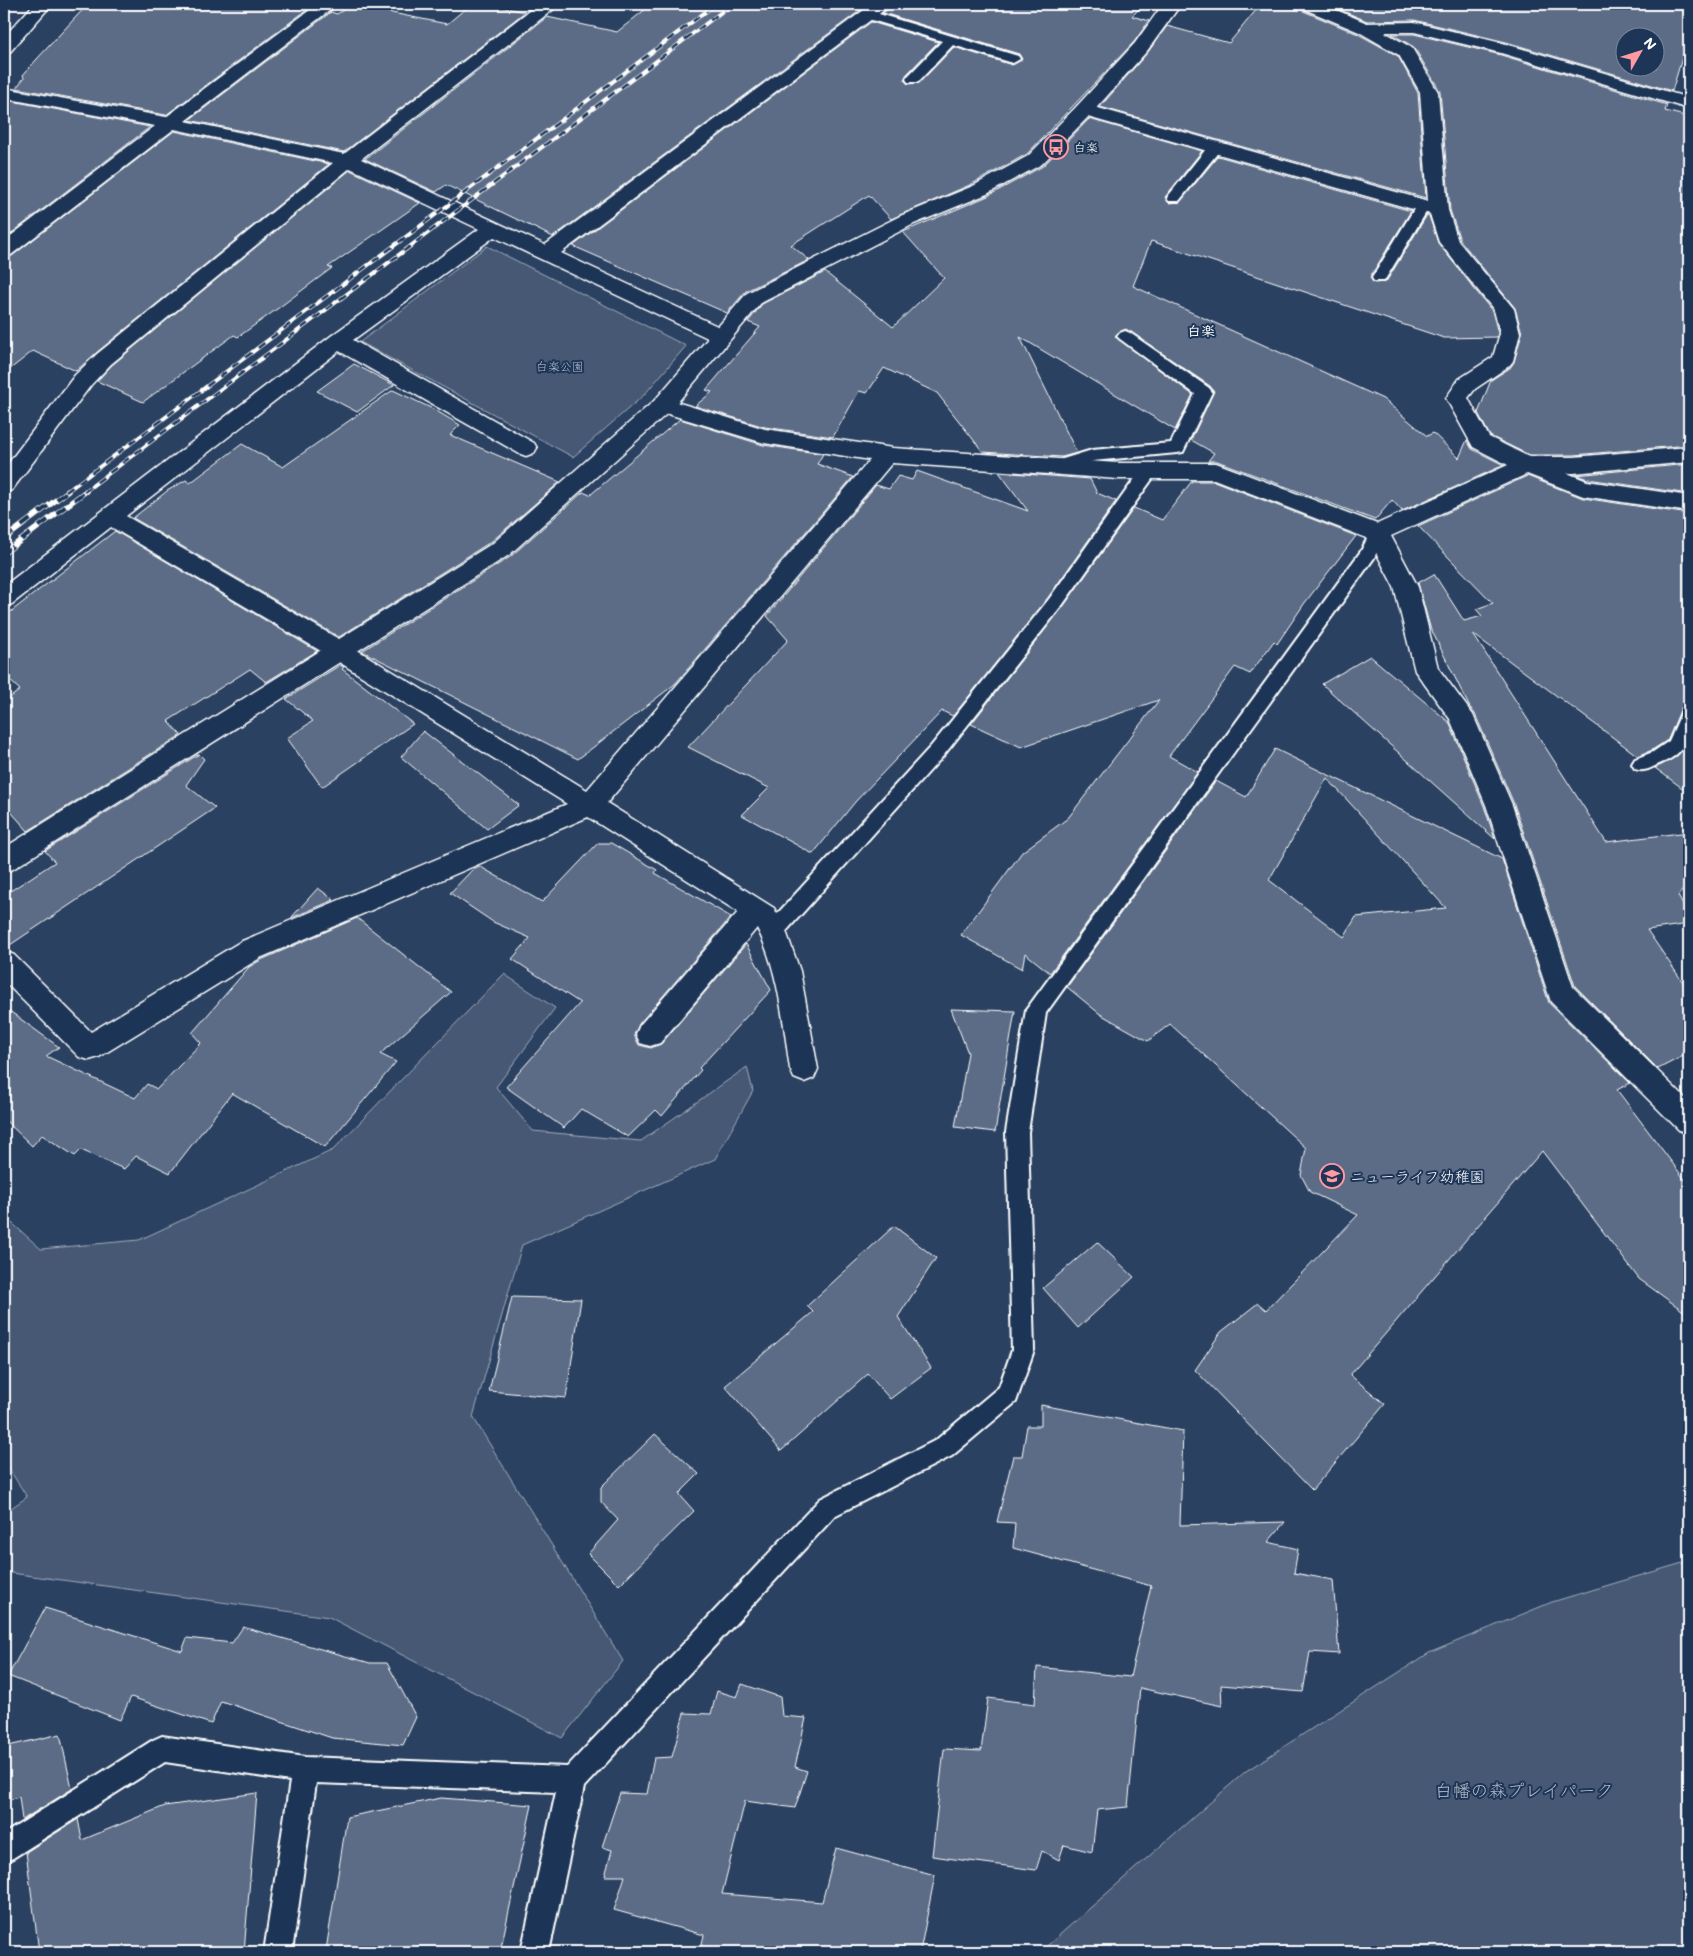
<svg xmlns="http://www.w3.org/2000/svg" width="1693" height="1956" viewBox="0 0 1693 1956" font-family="Mali,'Klee One',sans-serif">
<rect width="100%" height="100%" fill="#2a4161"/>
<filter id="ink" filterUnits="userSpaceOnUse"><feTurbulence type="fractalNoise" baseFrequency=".02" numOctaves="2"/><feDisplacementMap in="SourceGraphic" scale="10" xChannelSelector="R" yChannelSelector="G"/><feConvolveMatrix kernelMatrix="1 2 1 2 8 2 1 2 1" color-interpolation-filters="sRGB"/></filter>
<g filter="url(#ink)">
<!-- green -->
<path fill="#465975" stroke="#a2acba" d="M487,246L686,346L644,395L573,457L360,342Z
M504,974L555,1008L496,1087L533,1131L641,1141L747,1067L753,1091L715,1159L522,1245L473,1417L623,1661L562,1738L329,1617L4,1572V1513L27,1497L4,1461V1216L41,1249L139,1240L333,1150Z
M1689,1561V1952H1040L1246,1771L1429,1653L1552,1602Z"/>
<!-- building -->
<path fill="#5b6c86" stroke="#fff" fill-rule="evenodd" d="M88,4H303L312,6L166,115L16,88L24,78L23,75L37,59Z
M353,4H365L392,13L447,24L471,4H487L525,12L344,152L189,120L331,12L337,14Z
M652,4H869L553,237L446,185L436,192L365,159L547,17L617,32Z
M894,4H1144L1132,16L1149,21L1134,42L1027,154L972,184L891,219L869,195L791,245L809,260L746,291L727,313L573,246L871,22L938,42L906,75L904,80L908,84L919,83L954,47L1012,65L1022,59L1019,54L883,13Z
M1261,4H1297L1301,10L1358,34L1398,56L1418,93L1426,198L1100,107L1148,52L1167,26L1229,43Z
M1326,4H1689V35L1672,91L1506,42L1414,20L1367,21ZM1626,38H1656V68H1626Z
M1392,34H1414L1501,55L1667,105L1665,111L1689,117V445L1574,455H1529L1490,436L1478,413L1491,380L1510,368L1514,362L1522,333L1515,308L1460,240L1450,210L1440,91L1414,47Z
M6,100L150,127L4,239V103Z
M1089,119L1202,151L1165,197L1169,203L1180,202L1218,156L1411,211L1370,277L1374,283L1386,282L1427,215L1429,216L1438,243L1492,311L1498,333L1497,337L1444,338L1151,241L1133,286L1383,399L1427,436L1433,433L1459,458L1467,440L1472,449L1504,465L1402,511L1392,500L1375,520L1217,461H1208L1214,453L1191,440L1214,391L1210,386L1126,329L1119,332L1116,337L1193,395L1175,430L1020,337L1077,453L1062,457L983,452L937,393L884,368L867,393L859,391L833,437L765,427L695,406L712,392L706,390L760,327L748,322L762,304L825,272L893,327L944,278L903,232L988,196L1043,166Z
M174,131L329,164L96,353L76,371L33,351L4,374V259L12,256Z
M350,170L420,203L328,267L332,268L273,312L238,337L234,335L143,402L97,381L112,365Z
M354,364L394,385L357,412L317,391Z
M393,390L433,409L460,425L450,435L560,482L492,541L339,637L133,518L167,491L186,480L190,483L242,444L283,467Z
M680,419L763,445L823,454L817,464L853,477L675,684L578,759L362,651L510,557L583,492L590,495Z
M1689,464V494L1588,479L1576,475Z
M917,471L1028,511L999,472L1090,479L1097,493L1116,501L1048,598L953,716L942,711L855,802L813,854L742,815L769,788L688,747L788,640L767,616L876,485L889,489L898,476L912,480Z
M1527,476L1583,498L1689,514V705L1681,708L1668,740L1652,750L1638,756L1473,634L1606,842L1689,832V882L1678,896L1689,916V924L1647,930L1689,991V1053L1658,1069L1575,986L1514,804L1475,714L1469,706L1430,627L1418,583L1434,574L1464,621L1482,616L1476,609L1493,603L1418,526Z
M1192,481H1214L1356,536L1304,604L1277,644L1274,641L1250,674L1235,667L1169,756L1198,772L1050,973L1025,953L1022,969L961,935L1022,852L1068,818L1159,700L1021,747L971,724L1062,608L1134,508L1162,520Z
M115,531L317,651L266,682L250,669L168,721L181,735L28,831L4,804V702L20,690L4,675V617Z
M1370,656L1449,722L1484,806L1495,839L1322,684Z
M340,665L344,667L342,669L413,724L322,787L287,738L313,721L286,699Z
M423,731L519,805L487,829L401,757Z
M1689,737V793L1655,768L1676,757L1682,751Z
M1275,749L1502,859L1549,1003L1630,1083L1617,1090L1689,1185V1315L1639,1279L1542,1151L1350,1375L1385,1404L1312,1490L1195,1370L1221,1332L1258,1303L1266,1310L1358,1215L1310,1192L1301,1175L1306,1148L1170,1024L1148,1041L1100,1014L1067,987L1216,781L1246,797ZM1327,778L1446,908L1356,917L1344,937L1269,880Z
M199,754L204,759L186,785L215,808L4,949V895L55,862L45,851Z
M598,843H611L657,870L655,873L731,917L639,1024L634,1035L639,1045L651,1048L661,1044L746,944L771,990L699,1068L701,1070L662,1116L656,1110L628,1137L581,1109L564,1128L506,1087L580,1003L512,959L530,938L493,922L450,893L473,869L479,866L542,902Z
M318,888L334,900L291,918Z
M357,918L451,992L380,1054L396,1062L325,1147L232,1093L170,1173L136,1156L124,1169L81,1150L75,1156L42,1135L32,1146L4,1119V1007L59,1047L46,1056L135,1098L147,1084L157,1089L201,1043L192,1033L249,967L261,960Z
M951,1009L1015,1011L995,1132L955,1127L968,1053Z
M894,1226L936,1258L898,1317L931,1368L890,1399L868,1374L781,1451L725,1386L813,1312L807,1306Z
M1097,1242L1134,1277L1078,1328L1043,1288Z
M512,1297L581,1299L566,1398L489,1391Z
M1041,1405L1183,1431L1180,1525L1285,1522L1268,1542L1298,1549L1294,1573L1333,1580L1339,1654L1310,1652L1303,1692L1221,1685L1222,1706L1140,1688L1128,1807L1097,1810L1092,1852L1064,1845L1059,1860L1042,1851L1036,1870L932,1856L944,1749L981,1751L988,1698L1035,1704L1037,1667L1130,1677L1151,1586L1013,1548L1015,1523L997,1522L1013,1456H1022L1027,1426H1041Z
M655,1434L699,1474L679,1494L694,1511L619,1585L588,1554L618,1520L601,1502V1487Z
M45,1608L182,1651L187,1638L232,1643L243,1627L370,1663H387L416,1717L403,1745L332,1738L221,1701L211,1724L131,1697L120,1720L8,1676Z
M742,1684L780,1697L782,1716L806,1718L795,1767L807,1771L795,1808L745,1801L722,1894L822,1902L836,1848L935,1875L920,1952H700L704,1935L614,1910L625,1876H605L612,1850L602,1847L620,1793L647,1794L654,1758L672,1757L684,1713L711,1714L717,1691L737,1697Z
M60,1734L72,1789L22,1820L19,1797L4,1801V1747Z
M257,1793L244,1952H39L26,1852L78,1819L82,1840L165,1806Z
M441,1798L532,1805L500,1952L326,1950L347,1817Z"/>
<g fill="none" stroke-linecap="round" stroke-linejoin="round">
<defs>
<path id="lane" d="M869,11L1018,56L1020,59L1013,63L953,45L918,82H908L906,79L908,76L942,41L865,18L863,15Z
M1215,143L1222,147L1220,150L1179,201H1169L1167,198L1169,195L1210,144Z
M1423,202L1428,203L1430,206L1386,278L1384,281H1374L1372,278L1416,206L1418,203Z
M1125,331L1130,333L1209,388L1212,392L1185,448L1183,452L1177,453L1093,461L1056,473L1050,471L1048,467L1050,463L1092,450L1171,443L1195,394L1120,339L1117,336L1120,333Z
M1149,465L1155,467L1157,471L1155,475L1061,607L944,755L781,937L774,939L767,937L764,931L767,925L932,745L1049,599L1143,467Z
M1378,527L1384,529L1386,533L1374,558L1046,1013L1028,1132L1034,1350L1016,1402L952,1456L836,1515L584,1787L549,1952H521L556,1792L316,1783L292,1952H264L290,1781L165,1762L13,1858L4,1862V1834L153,1740L162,1736L305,1757L567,1767L820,1499L936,1440L999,1387L1012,1350L1006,1132L1026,1010L1361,551L1372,529Z
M1689,707C1691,738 1687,754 1657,765C1649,769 1643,772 1635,769L1632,764L1635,759L1653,752L1669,741L1683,709Z"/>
<path id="street" d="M318,4H338L185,121L344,154L538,4H557L555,8L361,159L545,245L872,4H892L561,253L728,331L731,336L728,341L721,343L714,341L494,237L353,340L534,443L537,448L534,453L526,456L518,453L339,351L126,516L349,645L587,790L870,460L764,443L655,410L652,405L655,400L663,398L765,429L893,448L1118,463H1216L1377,524L1508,465L1473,447L1446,398L1459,379L1493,357L1500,333L1494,310L1439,242L1430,214L1077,114L1075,110L1077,106L1084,104L1091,106L1428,201L1420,92L1399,55L1359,32L1356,28L1359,24L1365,23L1371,24L1412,48L1438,92L1448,210L1458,241L1514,309L1520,333L1513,361L1509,366L1475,389L1468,398L1489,437L1535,460L1587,481L1689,496V512L1583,496L1527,474L1391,536L1418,587L1438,668L1473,715L1512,805L1573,987L1689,1102V1134L1679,1130L1551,1002L1486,805L1450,719L1415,671L1394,587L1369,539L1214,479H1118L892,463L607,803L774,908L787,934L800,971L818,1069L814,1078L804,1082L794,1078L790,1069C783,1022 779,971 757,928L660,1043L650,1046L640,1043L636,1034L640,1025L738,912L588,817L260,958L99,1057L89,1060L79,1057L4,981V951L14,955L91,1032L240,942L567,804L331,657L111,527L12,604L4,607V586L331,336L479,229L350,168L111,364L91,385L12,490L4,492V469L75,375L97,354L333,163L174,129L11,255L4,257V241L155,126L4,98V88L166,117Z"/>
<path id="secondary" d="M1163,4H1181L1147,51L1091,114L1042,164L987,194L914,224L761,303L671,410L509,555L13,869L4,872V848L493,543L655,400L747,293L900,216L973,186L1028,156L1077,106L1135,43Z
M1299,4H1322L1367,23L1414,22L1506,44L1689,98V109L1501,53L1414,32H1359L1302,8Z
M1689,447V462L1574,473H1527L1519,470L1516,465L1519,460L1527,457H1574Z"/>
<path id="primary" d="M34,4H52L10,52L4,53V37Z"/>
</defs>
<!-- lane casing -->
<use href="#lane" stroke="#fff" stroke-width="4"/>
<!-- street casing -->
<use href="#street" stroke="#fff" stroke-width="3"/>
<!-- secondary casing -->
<use href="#secondary" stroke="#fff" stroke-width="3"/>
<!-- primary casing -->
<use href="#primary" stroke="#fff" stroke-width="3"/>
<!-- lane -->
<use href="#lane" fill="#1d3557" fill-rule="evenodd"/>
<!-- street -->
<use href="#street" fill="#1d3557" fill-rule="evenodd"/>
<!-- secondary -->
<use href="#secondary" fill="#1d3557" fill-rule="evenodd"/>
<!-- primary -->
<use href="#primary" fill="#1d3557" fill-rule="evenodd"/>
<defs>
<path id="rail-far1" d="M66,492L716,4
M84,492L732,4"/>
<path id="rail" d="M4,539L68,491
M4,553L86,491"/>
</defs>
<!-- rail-far1 casing -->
<use href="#rail-far1" stroke="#fff" stroke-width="4"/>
<!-- rail casing -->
<use href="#rail" stroke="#fff" stroke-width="5.5"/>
<!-- rail-far1 -->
<use href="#rail-far1" stroke="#1d3557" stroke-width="2.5" stroke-dasharray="8" stroke-linecap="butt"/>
<!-- rail -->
<use href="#rail" stroke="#1d3557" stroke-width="4" stroke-dasharray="11" stroke-linecap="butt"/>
</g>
</g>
<!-- icons -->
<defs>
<symbol id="bus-ring" viewBox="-11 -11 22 22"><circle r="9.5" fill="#1d3557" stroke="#ff9aa2" stroke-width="1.5"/><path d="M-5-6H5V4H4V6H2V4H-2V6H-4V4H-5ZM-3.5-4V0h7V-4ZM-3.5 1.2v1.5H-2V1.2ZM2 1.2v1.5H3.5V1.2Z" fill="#ff9aa2"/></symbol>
<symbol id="school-ring" viewBox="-11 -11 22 22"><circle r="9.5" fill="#1d3557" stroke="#ff9aa2" stroke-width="1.5"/><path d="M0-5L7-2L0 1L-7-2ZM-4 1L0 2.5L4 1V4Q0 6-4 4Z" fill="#ff9aa2"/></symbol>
</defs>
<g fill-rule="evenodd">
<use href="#bus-ring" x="1042" y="133" width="28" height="28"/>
<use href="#school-ring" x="1318" y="1162" width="28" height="28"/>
</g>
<g text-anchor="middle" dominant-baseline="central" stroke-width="4" stroke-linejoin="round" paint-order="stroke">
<!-- far-poi labels -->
<g font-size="12" fill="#fff" stroke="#1d3557" text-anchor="start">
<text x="1074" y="147">白楽</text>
</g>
<!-- far-park labels -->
<g font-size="12" fill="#b5bdc8" stroke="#1d3557">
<text x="560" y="366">白楽公園</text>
</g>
<!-- far-neighbourhood labels -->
<g font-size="14" font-weight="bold" fill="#fff" stroke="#1d3557">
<text x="1201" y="330">白楽</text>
</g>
<!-- poi labels -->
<g font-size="15" fill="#fff" stroke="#1d3557" text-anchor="start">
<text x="1350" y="1176">ニューライフ幼稚園</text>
</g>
<!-- near-park labels -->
<g font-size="18" fill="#b5bdc8" stroke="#1d3557">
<text x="1524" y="1790">白幡の森プレイパーク</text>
</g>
</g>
<!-- margin -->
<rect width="1693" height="1956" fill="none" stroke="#1d3557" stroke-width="20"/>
<rect x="10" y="10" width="1673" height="1936" fill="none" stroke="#fff" stroke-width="2" filter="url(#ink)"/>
<!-- north arrow -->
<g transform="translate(1640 52) rotate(51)"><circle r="24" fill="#1d3557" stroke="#77869a"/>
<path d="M0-4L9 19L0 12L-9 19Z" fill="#ff9aa2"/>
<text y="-8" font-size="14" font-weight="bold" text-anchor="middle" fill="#ffffff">N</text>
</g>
</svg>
